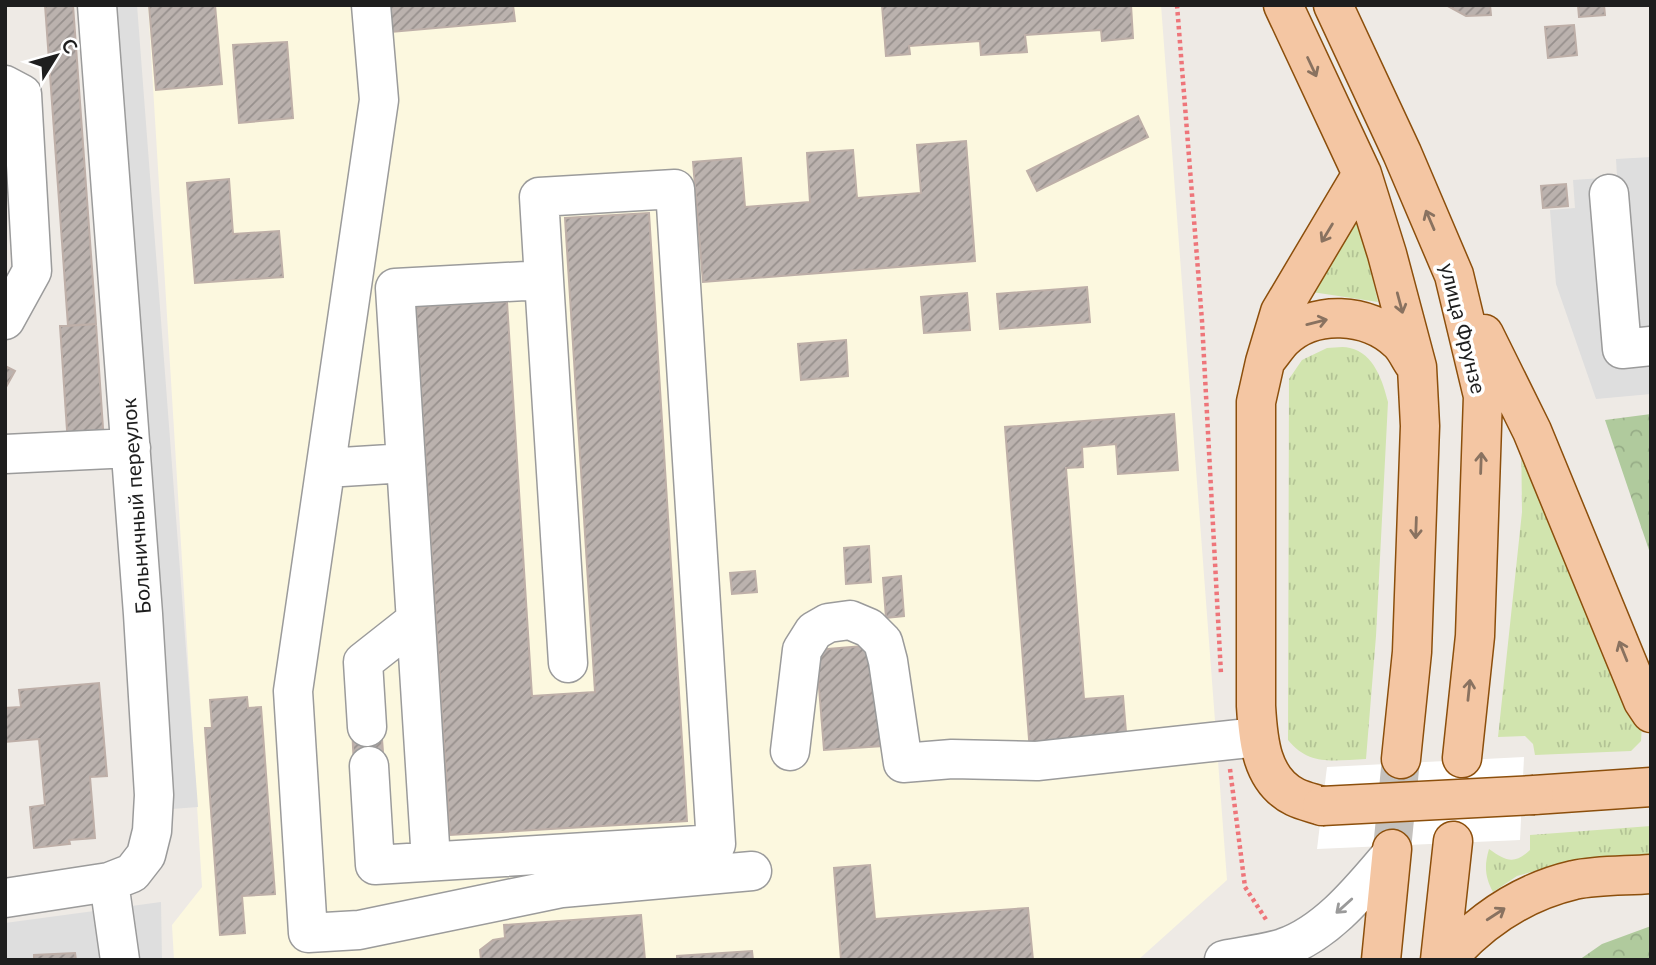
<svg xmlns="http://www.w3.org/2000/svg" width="1656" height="965" viewBox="0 0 1656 965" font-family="Lato,sans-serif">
<defs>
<pattern id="grass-tufts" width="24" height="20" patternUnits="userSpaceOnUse" patternTransform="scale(1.75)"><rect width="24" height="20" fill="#d1e4ae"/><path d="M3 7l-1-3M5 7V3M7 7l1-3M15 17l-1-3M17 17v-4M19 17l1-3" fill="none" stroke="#b3c395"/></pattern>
<pattern id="forest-crowns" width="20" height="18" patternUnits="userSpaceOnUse" patternTransform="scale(1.75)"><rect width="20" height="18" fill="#b0ca9d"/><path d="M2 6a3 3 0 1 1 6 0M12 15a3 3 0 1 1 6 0" fill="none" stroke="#97ad87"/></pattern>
<pattern id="building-hatch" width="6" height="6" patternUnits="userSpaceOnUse" patternTransform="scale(1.75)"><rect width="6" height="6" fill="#bbb2ae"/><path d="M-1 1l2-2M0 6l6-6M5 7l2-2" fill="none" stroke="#97908d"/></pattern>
</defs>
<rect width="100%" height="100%" fill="#eeeae5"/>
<!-- education -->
<path fill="#fcf8df" d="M148,5H1161L1227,880L1138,960H174L172,925L202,887Z"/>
<!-- grass -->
<path fill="url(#grass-tufts)" d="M1359,219L1378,302L1312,292Z
M1327,348C1334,348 1343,346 1350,348C1374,353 1383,382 1388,402L1376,636L1366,759C1335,760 1310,767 1288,740L1289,379L1302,360Z
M1521,430L1642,725L1641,741L1631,751L1535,755L1533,744L1525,736L1498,737L1522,512Z
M1651,826V858L1549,867L1517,876L1493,892C1485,877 1484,866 1489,849C1506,861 1514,865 1530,850V835Z"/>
<!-- forest -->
<path fill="url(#forest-crowns)" d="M1651,414V556L1605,420Z
M1651,926V960H1579L1602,944Z"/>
<!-- parking -->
<path fill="#dedede" d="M111,5H137L198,807L172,809Z
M1651,157V394L1596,399L1556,284L1550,210L1575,208L1573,180L1617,177L1616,159Z
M161,902L162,960H5V923Z"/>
<!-- pier -->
<path fill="#fff" d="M1524,757L1520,840L1317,849L1327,767Z"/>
<!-- building -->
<path fill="url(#building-hatch)" stroke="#beafa8" stroke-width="2" d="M45,5H73L96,324L68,326Z
M149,5H215L222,84L156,90Z
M389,5H513L515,21L391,32Z
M882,5H1131L1133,38L1102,41L1101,30L1025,35L1027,52L981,55L980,41L909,46L910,54L886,56Z
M1446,5H1490L1491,15L1466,16Z
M1578,5H1604L1605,15L1579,17Z
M1574,25L1577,55L1548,58L1545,27Z
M287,42L293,118L239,123L233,45Z
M1138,116L1148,137L1037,191L1027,171Z
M966,141L975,261L703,282L693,162L741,158L745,207L810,202L807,153L853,150L857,198L921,193L917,145Z
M229,179L233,234L279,231L283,277L195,283L187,183Z
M1566,184L1568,206L1543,208L1541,186Z
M649,213L687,821L450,835L416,307L507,302L532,696L595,692L565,218Z
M1087,287L1090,322L1000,329L997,294Z
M967,293L970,330L924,333L921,297Z
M96,324L104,443L68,445L60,326Z
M846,340L848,376L801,380L798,344Z
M5,366L15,371L5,389Z
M1174,414L1178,470L1118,474L1116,444L1082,447L1083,467L1066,468L1084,699L1123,696L1127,744L1030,752L1005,427Z
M869,546L871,582L846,584L844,548Z
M755,571L757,592L732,594L730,573Z
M901,576L904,616L886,618L883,578Z
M875,645L883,746L824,750L816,650Z
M99,683L107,776L90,777L95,838L69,840L70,844L34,848L30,807L45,805L39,739L5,742V708L21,707L19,690Z
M247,697L248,708L261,707L275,894L242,896L245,933L220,935L205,728H212L210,700Z
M381,726L384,765L354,767L352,727Z
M870,865L875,919L1028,908L1033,960H841L834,868Z
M641,915L645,960H481L480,950L493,940L505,938L504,925Z
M752,951L753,960H677V956Z
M75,953L76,960H34V955Z"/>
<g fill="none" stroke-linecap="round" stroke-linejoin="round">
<!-- major-tunnel -->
<path stroke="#c4c1bd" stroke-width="38" stroke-dasharray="38 19" stroke-linecap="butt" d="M1392,849L1401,759"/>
<defs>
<path id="minor" d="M371,5L379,100L293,691L308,933L359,930L562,888L752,871
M5,85L22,94L32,271L5,320
M1609,194L1622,349L1651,346
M544,280L568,663
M5,454L131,448
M326,468L406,463
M367,727L363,662L415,621
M790,751L802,650L814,631L828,623L850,620L869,628L883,642L888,661L903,763L952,759L1037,761L1258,737
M369,766L375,865L716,844L675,189L539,197L544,280L395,288L431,861
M109,882L120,960
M5,898L109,882L132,873L146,855L152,831L154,795L143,614L97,5
M1224,960C1243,956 1264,954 1283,948C1327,933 1361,890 1390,856"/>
<path id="major" d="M1283,5L1362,174L1387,254L1417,367L1420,426L1412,652L1401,759
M1333,5L1402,153L1454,275L1483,396L1475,636L1462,758
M1484,334L1532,431L1643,701L1651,713
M1266,360C1272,353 1277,345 1283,339C1314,309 1368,313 1398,341C1405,347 1409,357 1414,364
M1534,795L1651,787
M1322,806C1313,803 1303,801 1295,797C1261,780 1258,740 1256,706V402L1265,362L1280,312L1362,174
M1381,960L1392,849
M1440,960L1453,841
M1446,960C1480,921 1523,892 1574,880C1598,875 1626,876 1651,874"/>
</defs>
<!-- minor casing -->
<use href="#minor" stroke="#9b9b9b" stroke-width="41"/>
<!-- major casing -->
<use href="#major" stroke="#8c4f0c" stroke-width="41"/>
<!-- path -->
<path stroke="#ee757a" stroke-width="4.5" stroke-dasharray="3.5 3.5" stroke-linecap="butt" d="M1177,5L1202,321L1221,674
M1230,769L1245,887L1267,921"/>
<!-- minor -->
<use href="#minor" stroke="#fff" stroke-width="38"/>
<!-- major -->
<use href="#major" stroke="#f4c6a3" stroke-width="38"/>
<defs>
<path id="major-bridge" d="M1322,806L1534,795"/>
</defs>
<!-- major-bridge casing -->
<use href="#major-bridge" stroke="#8c4f0c" stroke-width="41" stroke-linecap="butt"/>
<!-- major-bridge -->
<use href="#major-bridge" stroke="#f4c6a3" stroke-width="38"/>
</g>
<!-- one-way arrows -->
<defs><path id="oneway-shaft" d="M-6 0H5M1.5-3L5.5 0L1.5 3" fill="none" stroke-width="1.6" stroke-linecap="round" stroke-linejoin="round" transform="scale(1.75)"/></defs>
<g stroke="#897260">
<use href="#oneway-shaft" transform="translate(1312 67) rotate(65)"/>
<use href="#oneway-shaft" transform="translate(1430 220) rotate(-113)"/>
<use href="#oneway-shaft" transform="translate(1327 233) rotate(121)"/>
<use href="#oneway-shaft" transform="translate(1400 303) rotate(75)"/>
<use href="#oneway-shaft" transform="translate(1317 322) rotate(-14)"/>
<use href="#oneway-shaft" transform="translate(1481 463) rotate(-88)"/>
<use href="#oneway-shaft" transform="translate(1416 528) rotate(92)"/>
<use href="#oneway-shaft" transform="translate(1623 651) rotate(-112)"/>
<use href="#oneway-shaft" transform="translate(1469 690) rotate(-84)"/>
<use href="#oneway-shaft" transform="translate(1496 914) rotate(-33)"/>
</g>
<use stroke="#9a9a9a" href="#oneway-shaft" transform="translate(1344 906) rotate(138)"/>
<g text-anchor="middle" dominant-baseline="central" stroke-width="7" stroke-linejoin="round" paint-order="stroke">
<!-- street labels -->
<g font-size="21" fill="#1e1e1e" stroke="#fff">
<text transform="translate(1464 328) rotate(76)">улица Фрунзе</text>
<text transform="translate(135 506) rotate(-94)">Больничный переулок</text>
</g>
</g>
<!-- border -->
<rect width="1656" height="965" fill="none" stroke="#1e1e1e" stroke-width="14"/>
<!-- north arrow -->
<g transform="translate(56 56) rotate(53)" stroke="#ffffff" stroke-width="5" paint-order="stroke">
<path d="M0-5L12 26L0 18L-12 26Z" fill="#1e1e1e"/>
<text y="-10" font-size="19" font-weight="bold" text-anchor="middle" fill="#1e1e1e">С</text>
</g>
</svg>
